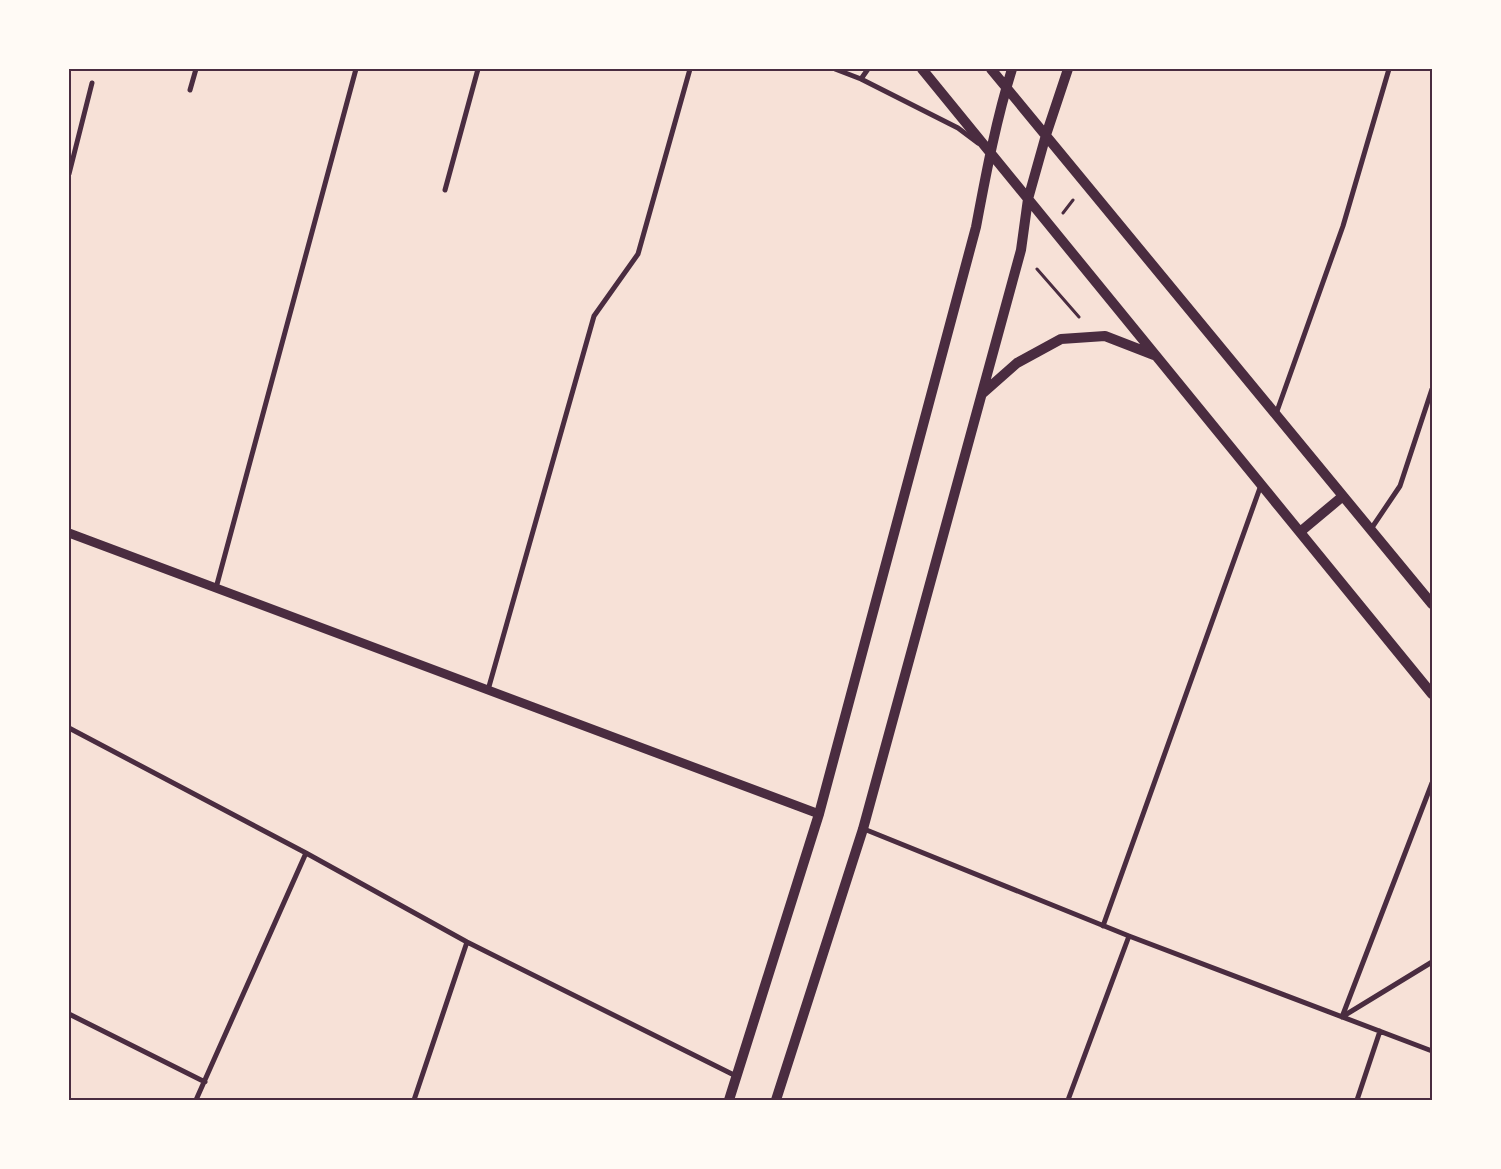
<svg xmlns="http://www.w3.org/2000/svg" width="1501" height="1169" viewBox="0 0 1501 1169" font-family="'Work Sans',sans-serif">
<rect width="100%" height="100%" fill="#f7e1d7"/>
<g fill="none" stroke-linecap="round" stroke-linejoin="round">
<!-- path -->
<path stroke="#4a2c40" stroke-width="3" d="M1063,213L1073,200
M1037,269L1079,317"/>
<!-- minor -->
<path stroke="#4a2c40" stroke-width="5" d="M835,69L861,79L958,128L978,143
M861,79L868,69
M190,90L196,69
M69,174L92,83
M445,190L478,69
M1276,414L1343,226L1389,69
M1371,529L1400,486L1432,389
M216,588L356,69
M488,690L594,316L638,254L690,69
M69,728L306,853L467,942L736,1076
M864,829L1129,936L1432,1051
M1103,926L1261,485
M69,1014L205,1082
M1342,1017L1432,783
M1342,1017L1432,962
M196,1100L306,853
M414,1100L467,942
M1068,1100L1129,936
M1357,1100L1380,1031"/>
<!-- tertiary -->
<path stroke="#4a2c40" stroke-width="9" d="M69,533L819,814"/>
<!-- secondary -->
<path stroke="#4a2c40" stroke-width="10" d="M922,69L1432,694
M991,69L1432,604
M983,393L1017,363L1061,339L1105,336L1154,355
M1300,532L1343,496
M729,1100L819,814L976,227C986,174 996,120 1012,69
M776,1100L863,829L1021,250L1028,199L1046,135L1068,69"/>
</g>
<!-- border -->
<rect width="1501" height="1169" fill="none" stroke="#fffaf5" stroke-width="140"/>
<rect x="70" y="70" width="1361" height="1029" fill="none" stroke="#4a2c40" stroke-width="2"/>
</svg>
